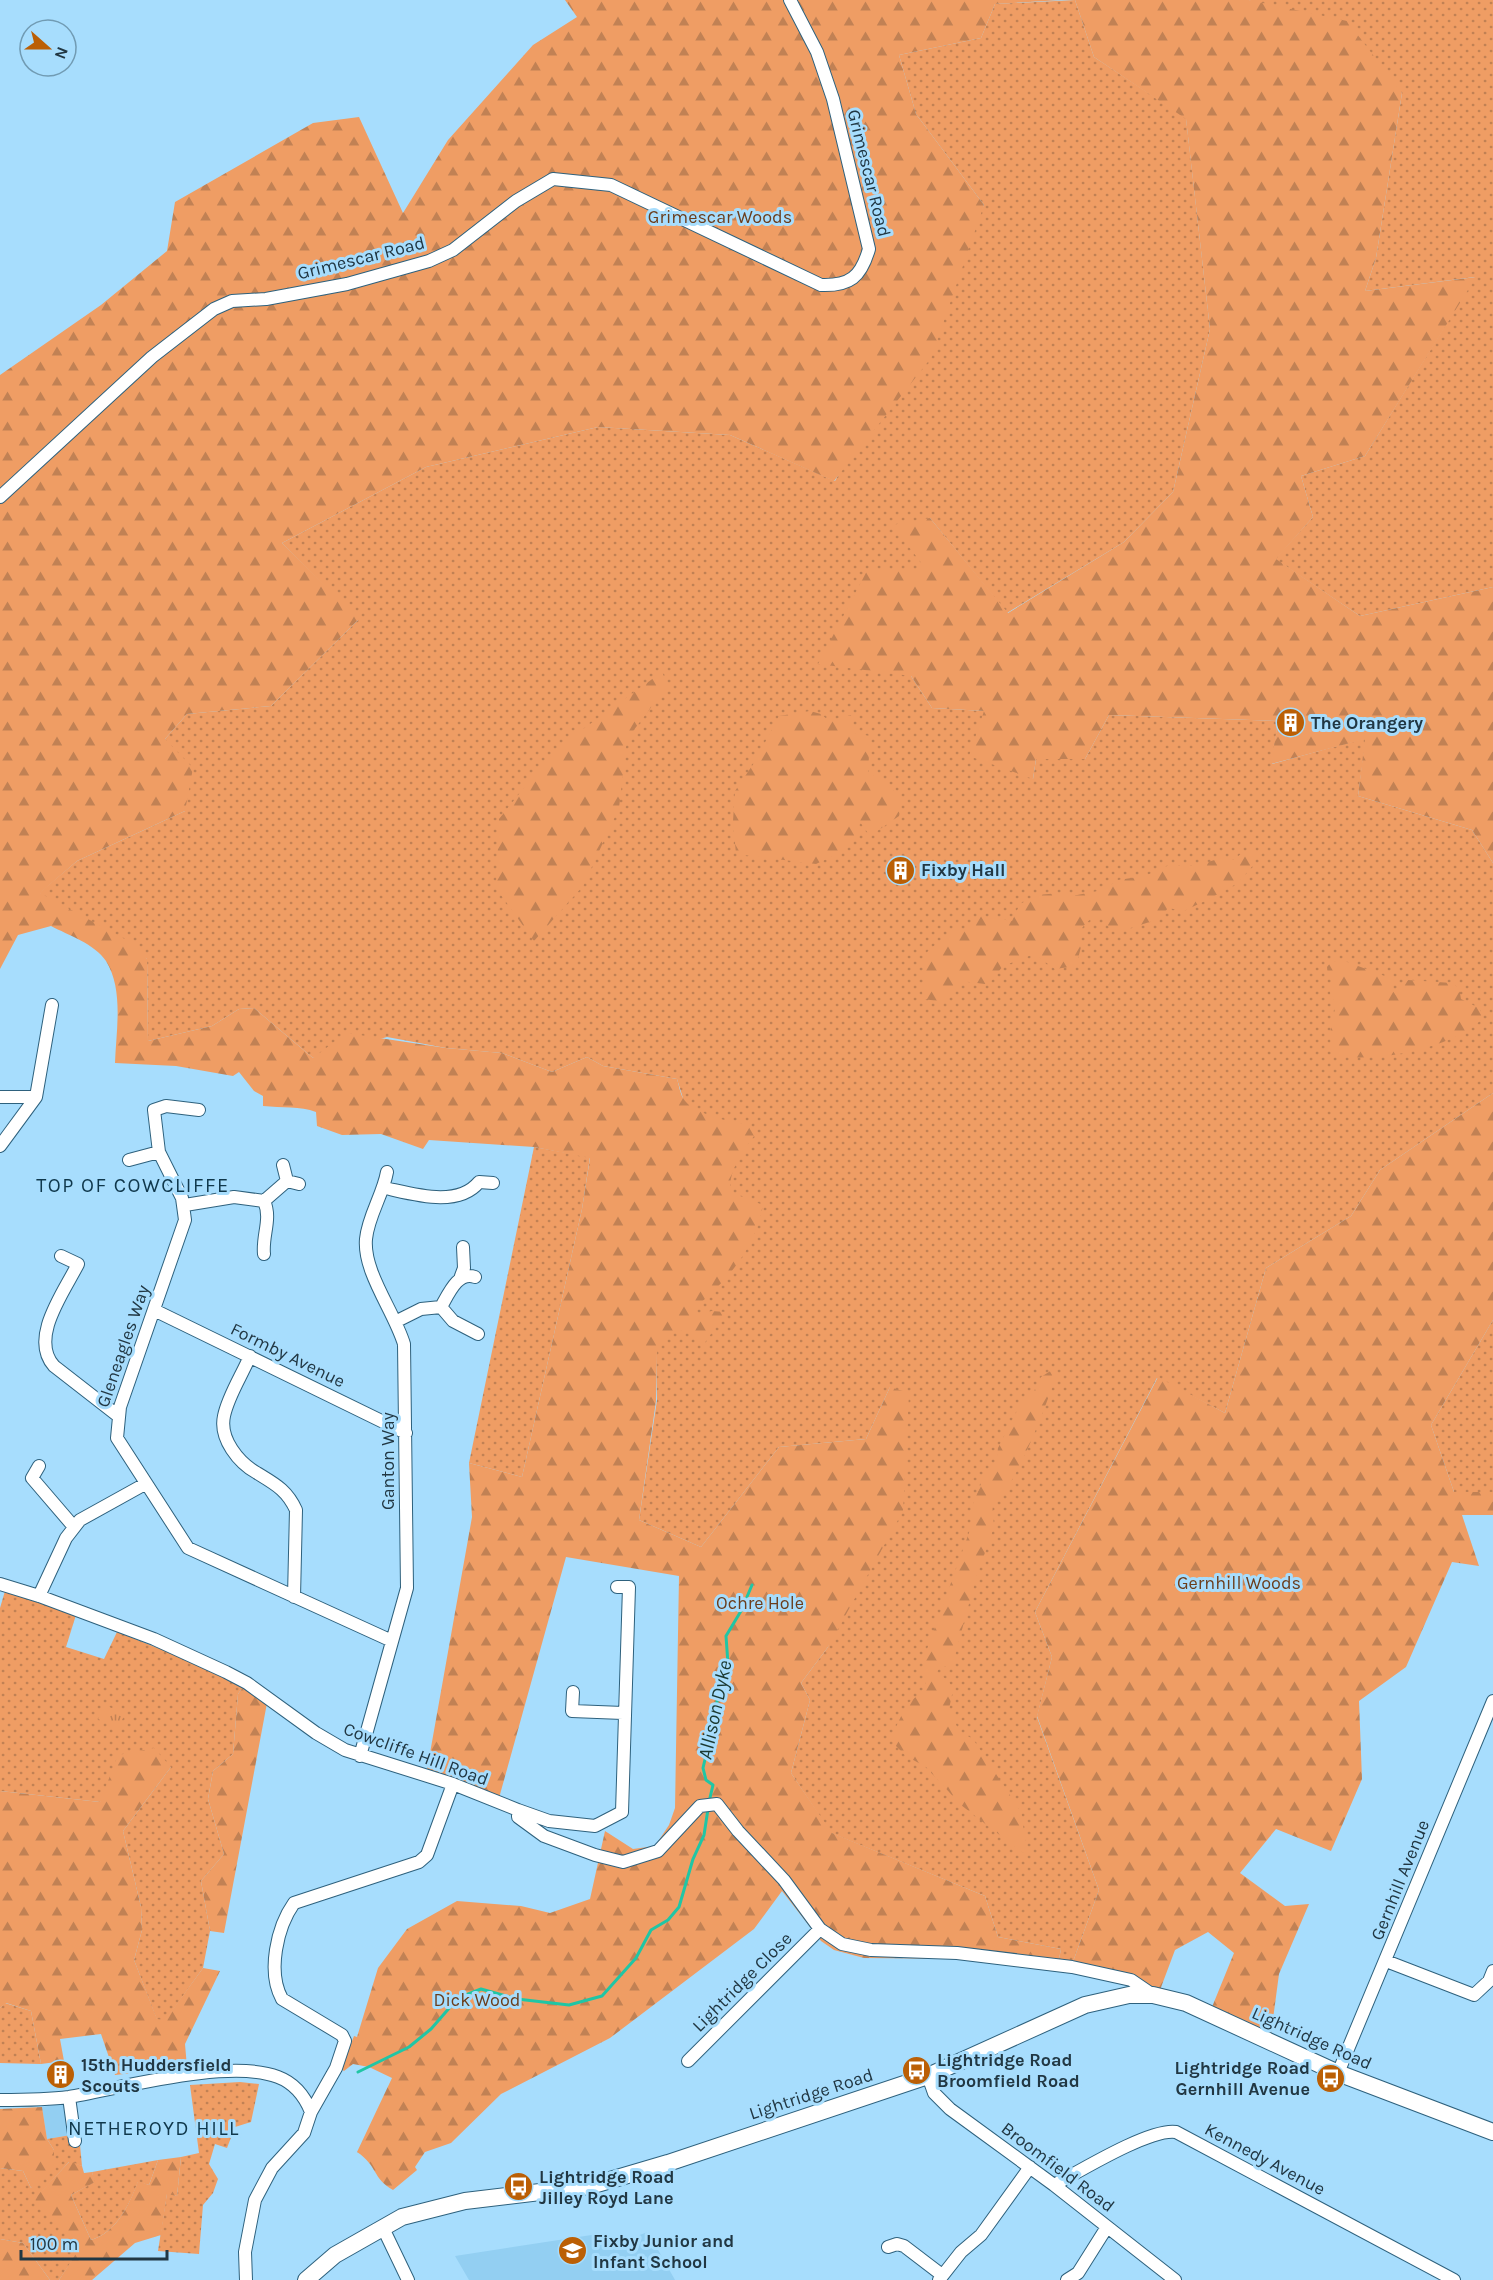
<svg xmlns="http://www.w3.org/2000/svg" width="1493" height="2280" viewBox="0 0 1493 2280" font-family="Karla,sans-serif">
<defs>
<pattern id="grass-dots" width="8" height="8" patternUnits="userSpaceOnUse" patternTransform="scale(1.5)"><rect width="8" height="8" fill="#ef9d64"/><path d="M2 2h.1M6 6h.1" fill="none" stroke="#c18154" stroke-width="1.8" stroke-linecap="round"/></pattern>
<pattern id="forest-firs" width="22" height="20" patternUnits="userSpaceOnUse" patternTransform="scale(1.5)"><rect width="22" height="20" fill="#ef9d64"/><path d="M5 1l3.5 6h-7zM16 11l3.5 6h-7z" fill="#c18154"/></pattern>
<pattern id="park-tufts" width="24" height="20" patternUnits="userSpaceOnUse" patternTransform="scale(1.5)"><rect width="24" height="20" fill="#ef9d64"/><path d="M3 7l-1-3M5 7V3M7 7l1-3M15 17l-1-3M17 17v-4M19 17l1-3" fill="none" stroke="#c18154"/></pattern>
</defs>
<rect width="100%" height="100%" fill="#a7ddfd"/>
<!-- built -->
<path fill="#93cff2" d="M67,2103L71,2135L47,2139L42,2107Z
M648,2232L675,2280H469L455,2256L598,2234L605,2247Z"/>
<!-- grass -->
<path fill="url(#grass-dots)" d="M1075,0L1094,57L1186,118L1210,329L1173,492L1124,542L1007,613L930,518L927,569L911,676L932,708L985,711L1033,779L1036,759H1085L1109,715L1278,721L1272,764L1366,738L1358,796L1472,830L1493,863V1093L1380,1170L1351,1216L1266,1268L1225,1413L1157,1378L1035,1612L1052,1657L1037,1717L1099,1890L1070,1970L1057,1969L1061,1949L998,1937L985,1896L831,1833L791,1773L810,1700L801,1683L828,1647L890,1387L866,1439L779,1447L701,1547L639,1520L657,1400L655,1272L696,1140L677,1079L603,1066L587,1057L552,1072L502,1053L446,1048L387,1037L313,1058L254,1008L239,1009L212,1026L148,1041L147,959L39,893L77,861L185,811L165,739L187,714L271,706L358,620L282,543L426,467L598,427L730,435L835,481L984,205L916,114L899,55L981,38L995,4Z
M1249,0H1493V587L1360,616L1275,559L1313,517L1301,476L1365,456L1475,277L1365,291L1376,258L1402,93Z
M534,1147L590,1157L582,1209L522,1477L469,1463Z
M1493,1320V1492H1454L1431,1425Z
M5,1591L76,1615L66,1647L104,1659L117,1632L181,1657L243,1687L238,1694L233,1754L213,1771L208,1799L224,1854L201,1881L210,1931L203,1968L165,2021L157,2020L134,1960L142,1930L141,1907L123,1831L171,1767L100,1802L0,1791V1608Z
M5,2003L31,2011L41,2064L0,2063V2008Z
M240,2082L259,2084L251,2122L235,2127L227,2148L215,2144L209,2164L218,2179L213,2193L203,2205L199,2254L158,2251L167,2193L177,2196L181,2157L199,2153L190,2085Z
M71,2135L73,2145H80L82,2166L69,2162L35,2199L82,2246L59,2280H50L23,2243L0,2239V2168L23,2171L31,2188L54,2150L47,2139Z
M158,2160L149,2185L138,2182C129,2205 117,2232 91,2240L71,2195L94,2182L92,2172Z"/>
<!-- forest -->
<path fill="url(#forest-firs)" d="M565,0H1062L995,4L981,38L899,55L916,114L984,205L931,358L834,481L730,435L598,427L426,467L282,543L359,619L271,706L187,714L165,739L193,768L185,811L77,861L40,893L134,944L147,959L148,1041L212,1026L239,1009L254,1008L313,1058L346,1033L446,1048L502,1053L552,1072L587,1057L603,1066L677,1079C679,1085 680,1093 683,1098C691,1113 731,1123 747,1124L754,1136C741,1154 729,1170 730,1192L763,1205C756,1247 727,1282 694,1308L692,1314L702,1316L711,1311L726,1312L704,1344L694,1338L692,1331C675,1327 667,1338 657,1350L656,1401L639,1520L701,1547L779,1447L866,1439L890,1387L909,1393L903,1511L828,1647L801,1683L810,1700L791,1773L832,1833L985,1896L998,1937L1061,1949L1057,1969L976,1959L864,1958L834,1950L821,1941L782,1891L754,1929L610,2038L501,2094L451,2143L425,2152L415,2167L417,2170L393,2190C372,2178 378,2166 357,2152L392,2078L369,2067L353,2064L344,2071L341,2069L354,2036L357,2037L378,1968L407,1929L457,1901L521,1906L550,1913L590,1899L605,1831L633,1849L655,1846L669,1825L675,1808L679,1576L566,1557L499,1798L427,1770L472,1517L469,1463L522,1477L582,1209L590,1158L534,1147L429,1140L423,1149L381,1134L342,1135L317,1126L316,1112C300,1106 282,1108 263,1106V1096L254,1091L239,1072L233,1076L176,1066L115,1063C116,1031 124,990 106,961C95,944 68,935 51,926L18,935L0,969V375L101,305L167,251L175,202L313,123L359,117L403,213L448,140L533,45L577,17Z
M1075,0H1249L1347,21L1402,93L1376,258L1365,291L1476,277L1365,456L1301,476L1313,517L1276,559L1360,616L1493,587V863L1472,830L1358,796L1365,739L1271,764L1278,721L1109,715L1085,759H1036L1033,779L969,756L984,711L932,708L911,676L818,664L868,569H926L892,525L930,518L1008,613L1124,542L1173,492L1210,329L1186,119L1094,57Z
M662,672L668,685L627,739L619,808L583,886L534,941L496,888L499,819L554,750Z
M810,711L821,714L829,721L851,715L854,733L870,736L868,772L887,783L902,801L899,816L870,836L860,822L856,835L844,851L816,864L736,854L733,821L735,791L754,763L779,716Z
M1244,851L1253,852L1255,863L1238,883L1209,899L1184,911L1168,908L1159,919L1118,932L1112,931L1103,919L1093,917C1082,926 1075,934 1081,947L1076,966L1055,969L1034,954L1003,966L992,980L985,984L961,981L952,996L943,1002L924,999C920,989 924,985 925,975C925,970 923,965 923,960C926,946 947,941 954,929L970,930L981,916L1012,921L1020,904L1037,895L1060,893L1072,896L1103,890L1118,880L1145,876L1167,866H1195L1221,858L1234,860Z
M1342,960L1390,978L1393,982L1391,989L1396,995L1408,980L1452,983L1459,988L1461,999L1479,1008L1482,1014L1480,1021C1451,1048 1373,1064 1335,1055C1326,1040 1332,1021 1336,1005L1330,993L1333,981L1328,975L1327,967L1331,962Z
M1493,1093V1320L1431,1425L1454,1492H1493V1515H1462L1479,1566L1452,1562L1406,1667L1359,1701L1362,1779L1331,1851L1276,1829L1240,1873L1285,1906L1309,1904L1279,1974L1271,2034L1212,2007L1234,1953L1208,1932L1175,1950L1160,1990L1070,1970L1099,1890L1037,1716L1052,1657L1035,1612L1158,1377L1225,1413L1266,1268L1351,1216L1380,1170Z
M1052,1370L1057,1374C1048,1398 1015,1495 992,1501L994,1527L976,1578L954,1659L948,1666H941L936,1673L948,1680L953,1690L949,1709L959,1731L973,1739L1021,1812L1027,1851L1023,1853L961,1805L926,1767L906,1756L896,1746L893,1733L907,1704L922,1692L926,1684L923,1675L926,1652L970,1530L972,1507L982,1481L996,1465L998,1448L1021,1403L1034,1391L1041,1377Z
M243,1687L267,1703L224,1933L210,1931L201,1881L224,1854L208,1799L213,1771L233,1754L238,1694Z
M154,1748L171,1767L123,1831L141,1907L142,1930L134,1960L157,2019L165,2020L203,1968L220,1971L185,2044L187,2067L115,2075L101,2034L60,2039L64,2061L41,2064L31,2011L6,2003L0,2008V1791L100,1802L118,1755Z
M42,2107L47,2139L54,2150V2166L31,2188L23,2171L0,2168V2109Z
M181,2157L177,2196L167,2194L161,2235L135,2243L92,2280H59L81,2246L34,2199L70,2161L82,2166L84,2173L92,2172L95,2182L71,2195L91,2240C117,2232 129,2205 138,2181L149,2185L158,2160Z
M0,2239L23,2243L50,2280H0Z"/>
<!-- park -->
<path fill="url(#park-tufts)" d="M107,1706L125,1714L118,1728L98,1719Z"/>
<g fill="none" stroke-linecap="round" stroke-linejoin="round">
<!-- stream -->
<path stroke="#20c6a5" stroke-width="3" d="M709,1802L713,1785L706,1780L703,1768L710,1738L716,1725L718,1679L728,1664L726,1636L741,1611L752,1585
M358,2072L409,2047L431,2029L458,1998L481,1989L517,1999L569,2005L602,1996L636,1958L651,1930L668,1920L679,1907L693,1859L704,1835L708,1809"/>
<defs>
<path id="street" d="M0,497L152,357L214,309L232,301L266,299L347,284L429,261L453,250L516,201L553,179L611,185L821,285C850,286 861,277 869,249L833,99L817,52L790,0
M0,1097H36
M199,1110L166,1106L154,1110L159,1152L182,1198L185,1220L120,1407L117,1438L188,1548L392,1641
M0,1146L36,1097L52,1005
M129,1160L159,1152
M283,1165L287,1181
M385,1188C413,1194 458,1208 479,1182L493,1183
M185,1205L234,1197L264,1201L287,1181L299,1184
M264,1254C262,1235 272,1219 264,1201
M61,1256L78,1264C64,1292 29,1338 54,1366L117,1415
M461,1276L464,1268L463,1247
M441,1307L453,1321L478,1334
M154,1310L406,1433
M397,1321L421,1309L441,1307C449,1293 458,1271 475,1277
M250,1356C242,1375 228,1396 224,1416C219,1439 239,1463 257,1473C275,1484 287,1490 296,1510L294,1597
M39,1466L32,1478L74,1527
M0,1584L39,1596L154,1639L226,1672L247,1683L316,1733L345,1750L453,1784L518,1810V1817L544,1836L595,1855L623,1862L658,1851L700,1806L717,1804L738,1831L784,1880L820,1929L842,1944L871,1950L957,1953L1072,1967L1131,1980L1153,1995
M39,1596L66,1538L80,1520L145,1484
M573,1692L572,1711L623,1713
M360,1756L407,1588L404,1344C394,1311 363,1272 366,1239C368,1216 383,1195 387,1172
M518,1810L549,1821L595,1826L622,1812L629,1587H617
M1386,1961L1474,1995L1489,1981L1493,1971
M688,2061L820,1929
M1338,2073L1493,1701
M928,2076L934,2093L950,2109L1054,2185L1175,2280
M69,2097L75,2141
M0,2100C23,2100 46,2100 69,2097C121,2088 230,2058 278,2077C294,2083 305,2097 311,2112
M1054,2185C1080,2171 1150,2128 1176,2132L1454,2280
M383,2228L408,2280
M888,2247L897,2244L904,2246L942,2275
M246,2280L245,2252L255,2200L272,2168L304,2133L311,2112L336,2068L345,2041L342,2035L282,1999C267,1972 277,1927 294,1903L419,1862L427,1855L453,1784
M939,2280L961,2252L981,2235L1030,2167
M1067,2280L1078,2273L1107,2227"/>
<path id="secondary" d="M306,2280L335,2255L402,2217L465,2201L590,2186L668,2163L928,2076L1085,2005L1129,1995H1153L1186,2003L1338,2073L1493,2132"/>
</defs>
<!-- street casing -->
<use href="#street" stroke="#2e617d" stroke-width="14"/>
<!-- secondary casing -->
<use href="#secondary" stroke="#2e617d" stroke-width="18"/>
<!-- street -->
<use href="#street" stroke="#fff" stroke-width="12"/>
<!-- secondary -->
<use href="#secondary" stroke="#fff" stroke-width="16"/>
</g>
<!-- icons -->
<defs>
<symbol id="building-disc" viewBox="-11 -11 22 22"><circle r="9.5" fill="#bb5f05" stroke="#a7ddfd"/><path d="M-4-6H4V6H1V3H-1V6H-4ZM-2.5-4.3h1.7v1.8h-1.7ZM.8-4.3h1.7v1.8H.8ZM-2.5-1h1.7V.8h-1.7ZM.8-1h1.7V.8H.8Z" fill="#fff"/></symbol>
<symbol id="bus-disc" viewBox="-11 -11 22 22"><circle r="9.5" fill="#bb5f05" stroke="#a7ddfd"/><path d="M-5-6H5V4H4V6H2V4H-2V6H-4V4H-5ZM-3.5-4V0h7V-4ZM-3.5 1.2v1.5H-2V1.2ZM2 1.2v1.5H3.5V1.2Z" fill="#fff"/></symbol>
<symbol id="school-disc" viewBox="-11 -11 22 22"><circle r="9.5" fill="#bb5f05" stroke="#a7ddfd"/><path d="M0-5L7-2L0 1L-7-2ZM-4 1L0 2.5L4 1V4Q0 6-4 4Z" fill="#fff"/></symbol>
</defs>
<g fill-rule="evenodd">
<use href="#building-disc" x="1274" y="706" width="33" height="33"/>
<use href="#building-disc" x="884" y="854" width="33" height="33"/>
<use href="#bus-disc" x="900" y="2054" width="33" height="33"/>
<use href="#building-disc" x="44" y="2058" width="33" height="33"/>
<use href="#bus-disc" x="1314" y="2062" width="33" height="33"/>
<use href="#bus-disc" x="502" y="2170" width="33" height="33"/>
<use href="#school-disc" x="556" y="2234" width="33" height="33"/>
</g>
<g text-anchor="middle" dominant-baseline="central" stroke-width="6" stroke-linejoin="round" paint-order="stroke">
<!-- street labels -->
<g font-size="18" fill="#213743" stroke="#a7ddfd">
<text transform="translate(869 173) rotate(76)">Grimescar Road</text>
<text transform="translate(361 258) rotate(-14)">Grimescar Road</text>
<text transform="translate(123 1346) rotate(-71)">Gleneagles Way</text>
<text transform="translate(288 1355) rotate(26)">Formby Avenue</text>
<text transform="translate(388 1461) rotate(-90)">Ganton Way</text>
<text transform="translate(416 1754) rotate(20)">Cowcliffe Hill Road</text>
<text transform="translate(1400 1880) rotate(-68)">Gernhill Avenue</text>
<text transform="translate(742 1982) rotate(-45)">Lightridge Close</text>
<text transform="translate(1312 2038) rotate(24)">Lightridge Road</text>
<text transform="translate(811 2094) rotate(-18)">Lightridge Road</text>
<text transform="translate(1265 2159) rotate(28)">Kennedy Avenue</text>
<text transform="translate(1058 2167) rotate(37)">Broomfield Road</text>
</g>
<!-- park labels -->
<g font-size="18" fill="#6b3d1c" stroke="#a7ddfd">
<text x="720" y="217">Grimescar Woods</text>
<text x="1239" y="1583">Gernhill Woods</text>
<text x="760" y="1603">Ochre Hole</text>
<text x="477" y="2000">Dick Wood</text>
</g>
<!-- poi labels -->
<g font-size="18" font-weight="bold" fill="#213743" stroke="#a7ddfd" text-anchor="start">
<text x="1311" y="723">The Orangery</text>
<text x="921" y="870">Fixby Hall</text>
<text x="937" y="2060">Lightridge Road<tspan x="937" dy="21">Broomfield Road</tspan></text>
<text x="81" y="2065">15th Huddersfield<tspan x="81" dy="21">Scouts</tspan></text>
<text x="1310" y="2068" text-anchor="end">Lightridge Road<tspan x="1310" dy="21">Gernhill Avenue</tspan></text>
<text x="539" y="2177">Lightridge Road<tspan x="539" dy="21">Jilley Royd Lane</tspan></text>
<text x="593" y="2241">Fixby Junior and<tspan x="593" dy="21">Infant School</tspan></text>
</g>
<!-- neighbourhood labels -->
<g font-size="20" letter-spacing="1.5" fill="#0f374b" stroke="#a7ddfd">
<text x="133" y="1185">TOP OF COWCLIFFE</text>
<text x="154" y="2128">NETHEROYD HILL</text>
</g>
<!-- water labels -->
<g font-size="20" font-style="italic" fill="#1b3931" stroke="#a7ddfd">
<text transform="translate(715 1710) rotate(-78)">Allison Dyke</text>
</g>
</g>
<!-- north arrow -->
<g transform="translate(48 48) rotate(111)"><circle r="28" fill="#a7ddfd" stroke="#719bb3" stroke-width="1.5"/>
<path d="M0-4.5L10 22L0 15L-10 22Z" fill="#bb5f05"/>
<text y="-9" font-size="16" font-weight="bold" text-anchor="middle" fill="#213743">N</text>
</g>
<!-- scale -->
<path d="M21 2250v9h146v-9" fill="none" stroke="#213743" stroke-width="3"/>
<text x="30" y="2250" font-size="18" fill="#213743" stroke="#a7ddfd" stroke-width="4.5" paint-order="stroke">100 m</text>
</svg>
